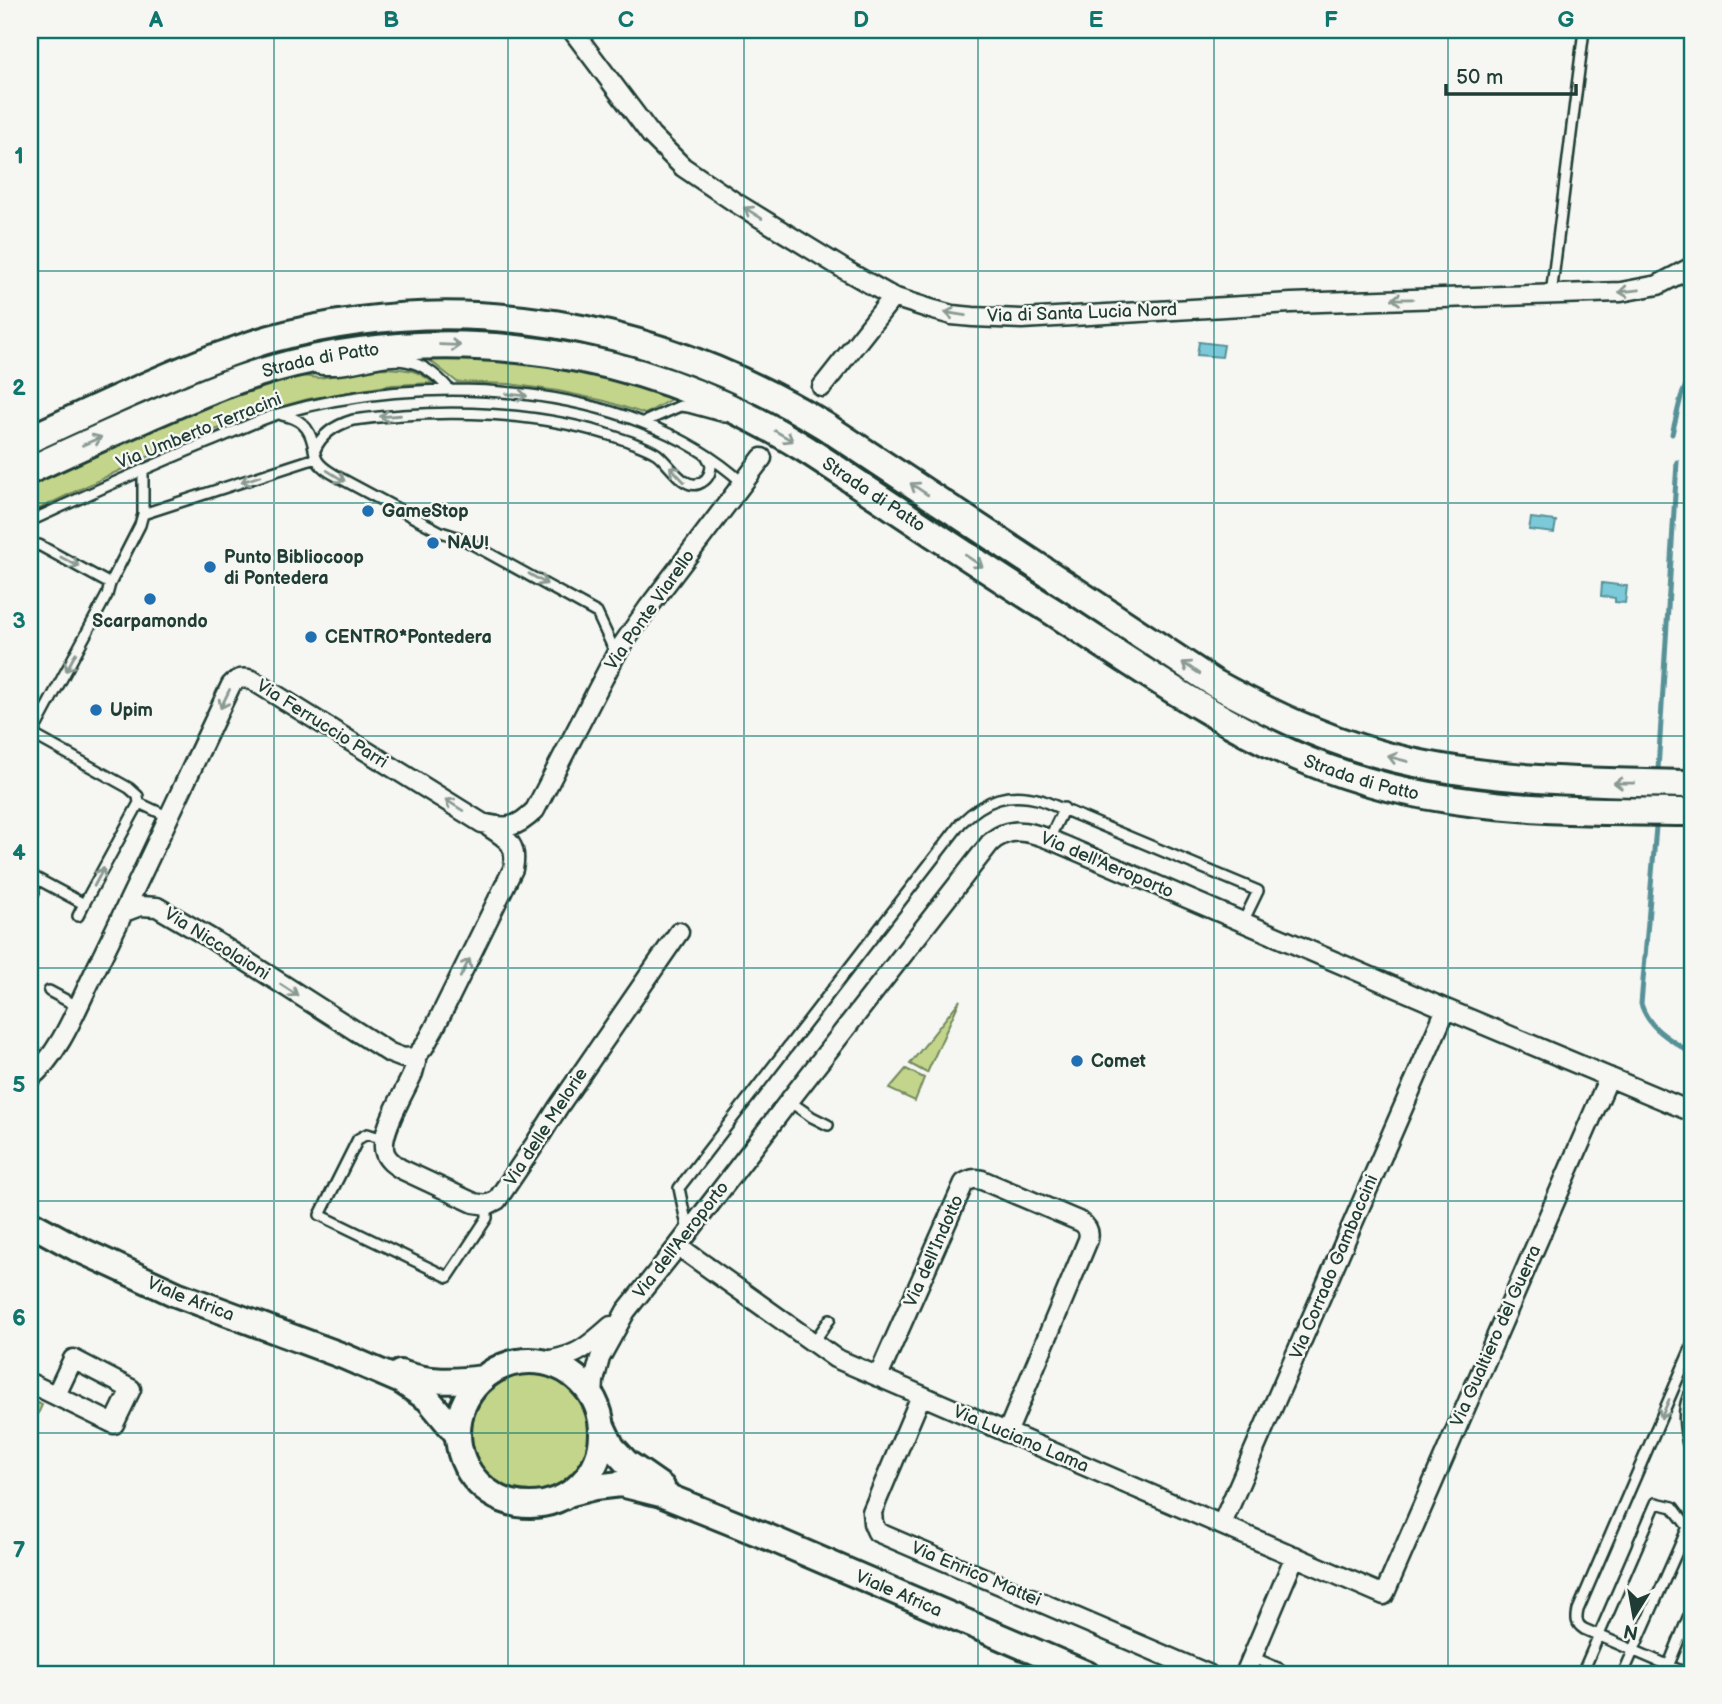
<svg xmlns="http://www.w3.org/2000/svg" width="1722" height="1704" viewBox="0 0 1722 1704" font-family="'Balsamiq Sans',sans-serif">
<rect width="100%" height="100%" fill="#f6f6f2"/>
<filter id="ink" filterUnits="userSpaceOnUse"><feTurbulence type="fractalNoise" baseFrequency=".0143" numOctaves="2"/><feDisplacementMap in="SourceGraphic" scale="14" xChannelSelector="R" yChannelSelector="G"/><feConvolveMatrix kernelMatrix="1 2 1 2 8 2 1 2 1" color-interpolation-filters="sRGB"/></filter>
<g filter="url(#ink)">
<!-- green -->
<path fill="#c3d58a" stroke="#71895f" stroke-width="2" d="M428,359H461L547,363L603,376L673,398L645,414L605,401L558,391L509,384L457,382Z
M382,368C404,369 416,368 433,383L392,385L308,399L256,414L154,454L30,513V486L207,405L301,376L319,378Z
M960,1000L927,1073L910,1064Z
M906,1069L924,1078L915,1101L889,1089Z
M472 1434a60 60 0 1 1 120 0a60 60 0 1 1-120 0Z
M30,1399L42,1405L31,1429L30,1428Z"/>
<!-- water -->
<path fill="#7cc9da" stroke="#579198" stroke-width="2" d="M1199,342L1224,345L1222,357L1197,355Z
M1531,518L1556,521L1554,533L1529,530Z
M1602,583L1627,586L1625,603L1615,602V598L1601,596Z"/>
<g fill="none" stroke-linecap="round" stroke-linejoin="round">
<!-- stream -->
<path stroke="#579198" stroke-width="5" d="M1672,434L1681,397L1692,371
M1658,770L1677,462
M1656,827L1641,1004C1650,1031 1671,1039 1692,1054"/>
<defs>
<path id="lane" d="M1551,295L1584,30
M318,369C373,375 402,335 449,389
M282,415C299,418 309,426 313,444C314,449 315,456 317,460C322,469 332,473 340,478L441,532L463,539L597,613L616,654
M644,422L680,406L688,407L725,417
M315,450C322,433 336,425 353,420C442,408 542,410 628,441C638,445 648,448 657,454C670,464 685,493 702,482C709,478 711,472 711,464L706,455
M143,469V514L316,458
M30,521C89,494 149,466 209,442C232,433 255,421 278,414C420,372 629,379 743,483
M30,547L39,545L110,584
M30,733L129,788L138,796L139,803
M30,738L107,595L110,584L140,525L143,514
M1049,839L1064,808
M30,875L84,904L139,803L169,817
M31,876L34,892
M78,916L84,904
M49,991L77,1006
M789,1101L812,1117L828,1125
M384,1139L367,1134L358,1139L320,1215L448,1277L487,1218V1205
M688,1231L679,1188L961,823C986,799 1008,791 1041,800L1258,891L1243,922
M813,1343L830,1319
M1252,1657L1280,1669L1277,1674
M1582,1674L1656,1503L1673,1507L1688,1527
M1623,1674L1688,1527L1692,1534
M1665,1674L1692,1608
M1688,1674L1584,1629C1576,1624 1576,1619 1578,1610L1692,1346"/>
<path id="street" d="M572,30L651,135L683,167L736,203L847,271L893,297L934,310L952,315L973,317L1022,319L1291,303L1621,292L1658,285L1692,267
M822,387L893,297
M124,912L140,906L157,907L210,938L390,1053L403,1058L415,1057L424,1047L434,1029L513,869C518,845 508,839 489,827
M415,1057L416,1062L413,1073C405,1092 378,1134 385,1153C388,1161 395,1165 401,1169L474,1203L487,1205L497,1200L535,1144L559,1106L679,932
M30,1078C60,1055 79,1003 96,969C142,875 186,780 231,685C237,678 243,677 252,680L482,823C507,829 516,829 535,810L616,654L648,608L762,458
M678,1246L835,1358L1384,1595L1609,1077
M537,1363C576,1356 582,1352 611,1326
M878,1377L964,1183C971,1179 974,1178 982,1180L1081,1222C1088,1227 1090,1232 1088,1240L1007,1433
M30,1383L114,1424L131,1389L73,1359L56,1395
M921,1396L872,1512L873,1523L877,1532L1208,1674
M593,1397L594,1381L600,1358L626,1311L678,1246L789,1101L990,843C1009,826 1028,831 1049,839L1446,1009L1692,1112
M1692,1399C1687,1413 1689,1427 1692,1442
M1222,1524L1446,1009
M1245,1674L1295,1556"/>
<g id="secondary">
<path id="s1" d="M30,1223L76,1248L176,1294L343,1356L401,1381L428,1399L458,1435"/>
<circle cx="530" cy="1433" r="72"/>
<path d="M400,1373C430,1383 453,1382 483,1378"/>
<path d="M602,1426L612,1447L626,1462L662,1487"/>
<path id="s2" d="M571,1493L595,1487L621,1484L661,1494L768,1537L1087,1674"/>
</g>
<g id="primary">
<path d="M30,439C91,411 151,382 214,358C233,352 251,344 270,339C462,287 656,323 825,426L1214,683C1276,717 1341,747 1411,762C1504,782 1598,782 1692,784"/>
<path id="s3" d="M30,470C68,452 106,435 145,418C186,400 228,381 272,369C431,325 608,343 755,420C798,442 837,470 878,497C935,535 993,574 1052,611C1140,668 1227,731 1326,768C1443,812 1569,811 1692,812"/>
</g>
</defs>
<!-- lane casing -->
<use href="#lane" stroke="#1f3d34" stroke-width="14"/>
<!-- street casing -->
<use href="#street" stroke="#1f3d34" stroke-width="23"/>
<!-- secondary casing -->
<use href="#secondary" stroke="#1f3d34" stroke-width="30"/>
<!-- primary casing -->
<use href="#primary" stroke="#1f3d34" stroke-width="32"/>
<!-- lane -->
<use href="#lane" stroke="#f6f6f2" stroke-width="9"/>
<!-- street -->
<use href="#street" stroke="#f6f6f2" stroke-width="18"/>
<!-- secondary -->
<use href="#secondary" stroke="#f6f6f2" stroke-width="24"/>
<!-- primary -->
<use href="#primary" stroke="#f6f6f2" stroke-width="26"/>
</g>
<!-- one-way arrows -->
<defs><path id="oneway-shaft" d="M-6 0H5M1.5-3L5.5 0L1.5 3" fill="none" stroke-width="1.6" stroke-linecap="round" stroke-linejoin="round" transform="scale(1.75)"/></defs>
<g stroke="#8a9a93">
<use href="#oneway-shaft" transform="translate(753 213) rotate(-148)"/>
<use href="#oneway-shaft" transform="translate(1629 291) rotate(174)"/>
<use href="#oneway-shaft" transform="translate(1402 299) rotate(179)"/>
<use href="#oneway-shaft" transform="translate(955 314) rotate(-171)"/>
<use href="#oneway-shaft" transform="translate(450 345) rotate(2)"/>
<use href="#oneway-shaft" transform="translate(517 395) rotate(6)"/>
<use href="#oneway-shaft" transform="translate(390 416) rotate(176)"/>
<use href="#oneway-shaft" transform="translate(784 436) rotate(30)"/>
<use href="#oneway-shaft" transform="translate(92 441) rotate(-24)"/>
<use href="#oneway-shaft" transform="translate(677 474) rotate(-133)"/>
<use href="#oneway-shaft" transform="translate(336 476) rotate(32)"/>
<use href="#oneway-shaft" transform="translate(251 479) rotate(162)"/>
<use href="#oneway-shaft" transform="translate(919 489) rotate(-146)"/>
<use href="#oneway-shaft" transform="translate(974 561) rotate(34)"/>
<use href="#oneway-shaft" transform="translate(70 562) rotate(28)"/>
<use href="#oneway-shaft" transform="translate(538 579) rotate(30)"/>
<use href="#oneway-shaft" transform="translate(71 662) rotate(118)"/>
<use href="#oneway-shaft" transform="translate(1191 668) rotate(-147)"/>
<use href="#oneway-shaft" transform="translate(225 699) rotate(116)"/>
<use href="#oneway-shaft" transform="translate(1398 759) rotate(-165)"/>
<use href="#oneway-shaft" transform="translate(1624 783) rotate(-179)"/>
<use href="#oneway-shaft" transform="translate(454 805) rotate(-148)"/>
<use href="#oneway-shaft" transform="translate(99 877) rotate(-62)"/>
<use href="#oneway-shaft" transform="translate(465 968) rotate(-63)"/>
<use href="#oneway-shaft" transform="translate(289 990) rotate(33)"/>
<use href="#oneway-shaft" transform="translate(1665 1409) rotate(113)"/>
</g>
</g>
<!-- grid -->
<path fill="none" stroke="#0f766e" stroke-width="2" stroke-opacity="0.55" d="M274,30V1674M508,30V1674M744,30V1674M978,30V1674M1214,30V1674M1448,30V1674M30,271H1692M30,503H1692M30,736H1692M30,968H1692M30,1201H1692M30,1433H1692"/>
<!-- markers -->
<g fill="#1f6fb2" stroke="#f6f6f2" stroke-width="2.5">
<circle cx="368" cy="511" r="7"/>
<circle cx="433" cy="543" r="7"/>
<circle cx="210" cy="567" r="7"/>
<circle cx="150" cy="599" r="7"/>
<circle cx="311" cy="637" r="7"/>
<circle cx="96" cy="710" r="7"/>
<circle cx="1077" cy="1061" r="7"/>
</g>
<g text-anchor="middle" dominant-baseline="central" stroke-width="5" stroke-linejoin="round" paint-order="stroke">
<!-- street labels -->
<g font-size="18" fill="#1f3d34" stroke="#f6f6f2">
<text transform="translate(1082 313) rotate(-2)">Via di Santa Lucia Nord</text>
<text stroke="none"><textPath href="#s3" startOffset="312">Strada di Patto</textPath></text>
<text transform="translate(199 431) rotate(-22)">Via Umberto Terracini</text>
<text stroke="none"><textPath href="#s3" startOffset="900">Strada di Patto</textPath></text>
<text transform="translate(650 610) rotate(-55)">Via Ponte Viarello</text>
<text transform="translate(322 724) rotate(32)">Via Ferruccio Parri</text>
<text stroke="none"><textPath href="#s3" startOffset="1466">Strada di Patto</textPath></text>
<text transform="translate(1107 865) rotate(23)">Via dell'Aeroporto</text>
<text transform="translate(217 944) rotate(32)">Via Niccolaioni</text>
<text transform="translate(546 1127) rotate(-57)">Via delle Melorie</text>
<text transform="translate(681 1240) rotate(-52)">Via dell'Aeroporto</text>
<text transform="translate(934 1251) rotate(-66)">Via dell'Indotto</text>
<text transform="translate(1334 1267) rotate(-67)">Via Corrado Gambaccini</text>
<text stroke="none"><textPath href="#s1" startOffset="178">Viale Africa</textPath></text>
<text transform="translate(1496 1336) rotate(-66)">Via Gualtiero del Guerra</text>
<text transform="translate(1021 1439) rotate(23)">Via Luciano Lama</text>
<text transform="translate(976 1574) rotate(23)">Via Enrico Mattei</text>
<text stroke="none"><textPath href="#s2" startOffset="350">Viale Africa</textPath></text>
</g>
<!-- poi labels -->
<g font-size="18" font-weight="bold" fill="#1f3d34" stroke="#f6f6f2" text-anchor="start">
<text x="382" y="511">GameStop</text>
<text x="447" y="543">NAU!</text>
<text x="224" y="557">Punto Bibliocoop<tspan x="224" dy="21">di Pontedera</tspan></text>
<text x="150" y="621" text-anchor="middle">Scarpamondo</text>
<text x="325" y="637">CENTRO*Pontedera</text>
<text x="110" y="710">Upim</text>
<text x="1091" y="1061">Comet</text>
</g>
</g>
<!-- margin -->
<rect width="1722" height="1704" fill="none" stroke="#f6f6f2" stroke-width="77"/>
<!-- north arrow -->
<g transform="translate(1634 1616) rotate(191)" stroke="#f6f6f2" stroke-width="5" paint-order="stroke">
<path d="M0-5L12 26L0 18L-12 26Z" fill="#1f3d34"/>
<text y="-10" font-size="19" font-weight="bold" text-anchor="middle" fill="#1f3d34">N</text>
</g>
<!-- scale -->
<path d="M1446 84v10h130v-10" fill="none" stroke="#1f3d34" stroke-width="3.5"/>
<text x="1456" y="84" font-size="21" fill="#1f3d34" stroke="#f6f6f2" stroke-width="5" paint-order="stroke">50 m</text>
<rect x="38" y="38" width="1646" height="1628" fill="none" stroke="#0f766e" stroke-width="2.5"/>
<g font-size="23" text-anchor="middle" font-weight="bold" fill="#0f766e">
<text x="156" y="27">A</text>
<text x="391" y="27">B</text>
<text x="626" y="27">C</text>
<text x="861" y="27">D</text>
<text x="1096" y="27">E</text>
<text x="1331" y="27">F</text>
<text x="1566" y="27">G</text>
<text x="19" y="163">1</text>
<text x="19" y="395">2</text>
<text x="19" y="628">3</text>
<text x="19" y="860">4</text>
<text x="19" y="1092">5</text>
<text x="19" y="1325">6</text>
<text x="19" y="1557">7</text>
</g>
</svg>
